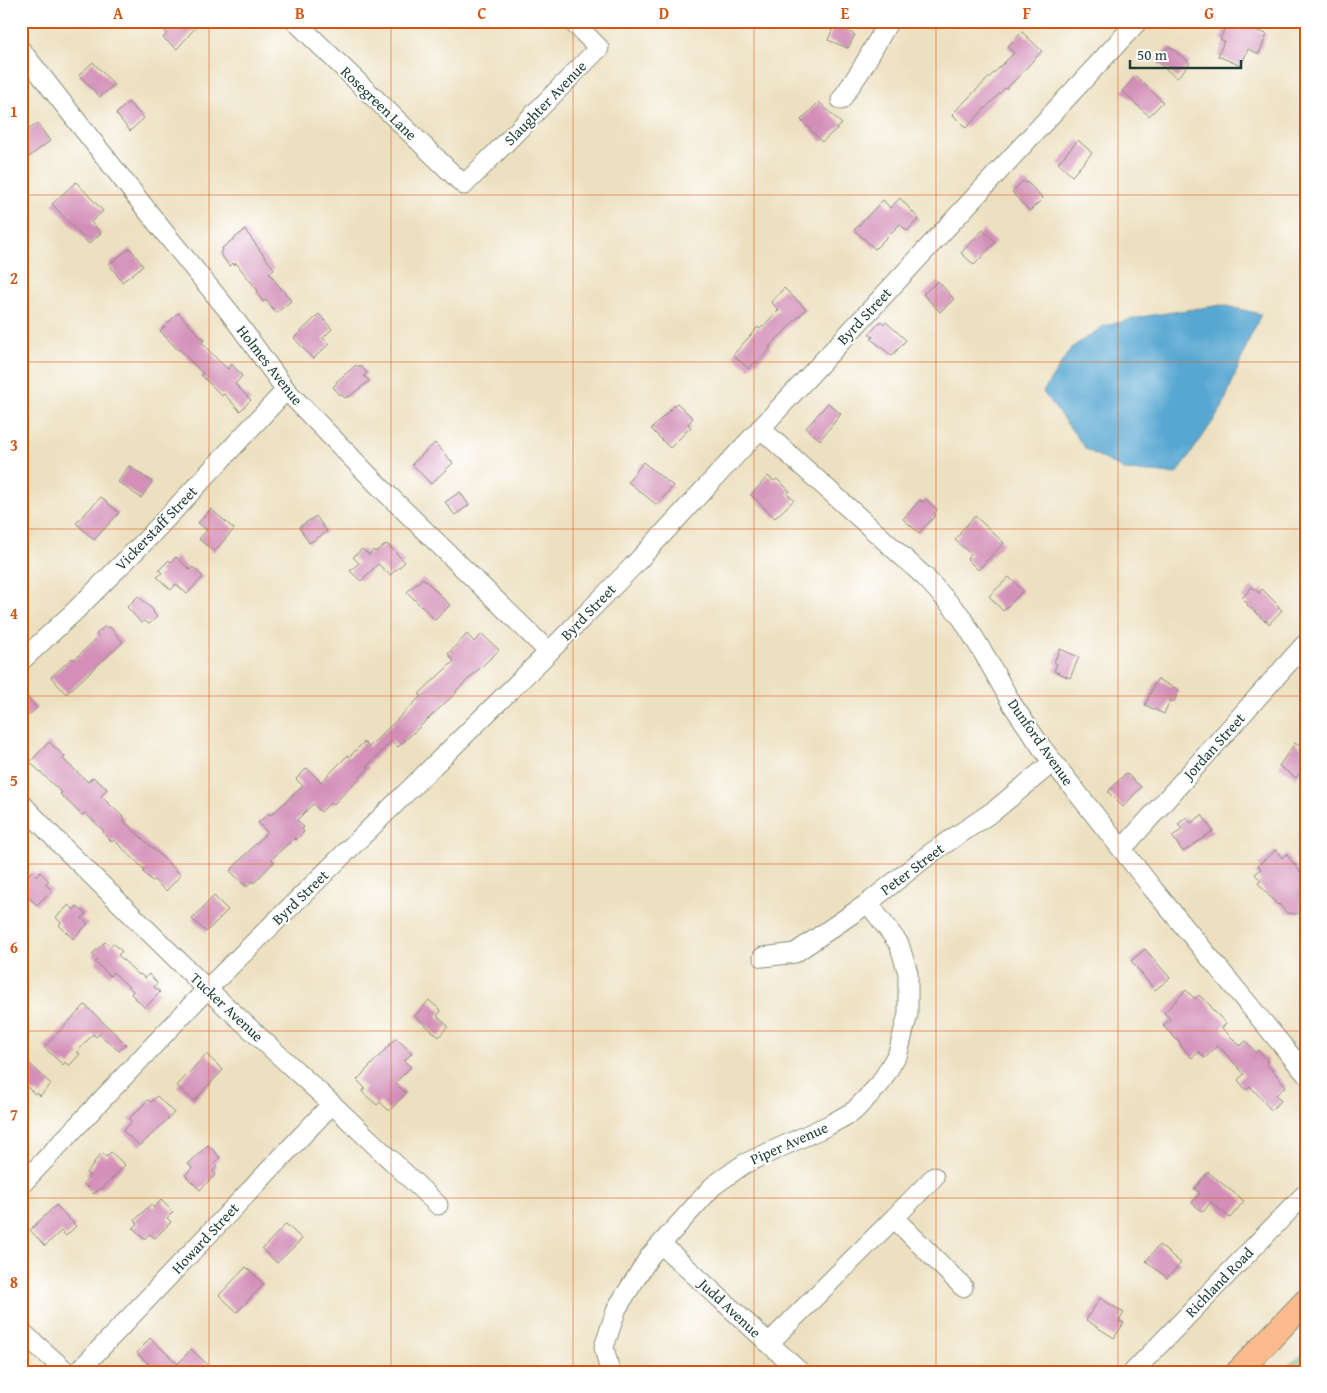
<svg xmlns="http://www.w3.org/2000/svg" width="1327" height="1393" viewBox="0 0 1327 1393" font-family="'Gentium Book Plus',serif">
<rect width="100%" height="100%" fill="#fff"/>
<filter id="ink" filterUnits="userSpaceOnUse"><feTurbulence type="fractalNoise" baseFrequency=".02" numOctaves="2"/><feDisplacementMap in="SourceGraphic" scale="10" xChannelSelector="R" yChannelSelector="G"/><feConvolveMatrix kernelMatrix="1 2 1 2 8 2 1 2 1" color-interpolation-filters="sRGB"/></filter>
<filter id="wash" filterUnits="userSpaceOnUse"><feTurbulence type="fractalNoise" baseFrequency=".0096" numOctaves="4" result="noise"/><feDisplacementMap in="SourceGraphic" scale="20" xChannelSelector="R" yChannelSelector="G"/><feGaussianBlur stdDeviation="1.12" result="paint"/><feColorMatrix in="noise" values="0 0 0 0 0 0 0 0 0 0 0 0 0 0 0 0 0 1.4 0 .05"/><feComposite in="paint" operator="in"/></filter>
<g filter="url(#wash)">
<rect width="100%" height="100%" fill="#ede0c0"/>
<!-- forest -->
<path fill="#7ba65f" stroke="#4d724a" d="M1306,1353V1372H1278Z"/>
<!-- water -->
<path fill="#59a7d2" stroke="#3c7283" d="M1222,305L1261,314L1248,342L1222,408L1177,474L1124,470L1086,449L1043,392L1071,348L1104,326L1146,316Z"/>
<g id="blocks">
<!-- building -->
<path fill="#d38fb8" d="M153,21H201L177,49L163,38L167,33Z
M1228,21H1245L1260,27L1258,31L1267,34L1259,54L1248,49L1241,66L1218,56L1224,41L1220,39Z
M834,25L855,35L848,48L828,40Z
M1022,32L1042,51L1014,81L1006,89L1005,88L966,128L952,114L1014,53L1007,47Z
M1169,46L1190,63L1177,78L1156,61Z
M93,62L114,85L100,97L79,75Z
M1136,76L1163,102L1149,116L1122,91Z
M128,102L144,118L130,131L116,114Z
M819,102L842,124L822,142L801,120Z
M37,123L50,141L21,163V135Z
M1078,140L1092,153L1072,176L1058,163Z
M1023,181L1026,183L1027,182L1043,198L1030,211L1014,195L1015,194L1012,192Z
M76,182L103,211L91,222L101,233L89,244L52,204Z
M900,198L919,219L907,231L900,224L875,249L854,230L883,200L890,208Z
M245,230L274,269L269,273L291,301L276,313L266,300L263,302L256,292L258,291L236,263L234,265L233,263L229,266L220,253L223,250L222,248Z
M983,230L996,242L974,265L961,253Z
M130,248L143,266L122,282L109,264Z
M938,281L954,299L940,312L923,294Z
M784,288L806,309L769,347L771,348L757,363L756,361L749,369L733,355L758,327L760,329L779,310L771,302Z
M178,313L204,340L202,343L218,360L228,369L232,364L242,376L235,384L251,400L240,411L224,394L222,396L201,375L203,374L179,349L178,350L160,331Z
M319,314L332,329L323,338L329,344L313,359L294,338Z
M881,321L884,324L886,322L906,340L892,356L871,339L873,337L869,334Z
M356,365L358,367L360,365L367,373L364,376L369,381L349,397L348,396L345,398L341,394L340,395L333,387L337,383L336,382Z
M677,403L693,418L688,424L691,427L670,448L651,429Z
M828,403L841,414L820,440L806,428Z
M435,443L453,463L431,484L412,464Z
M643,462L673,486L657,505L628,482Z
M129,466L152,482L141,498L118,482Z
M768,476L774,481L777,479L790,491L787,494L794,500L775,518L751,495Z
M460,492L469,505L455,515L445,502Z
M101,497L119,513L94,540L76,523Z
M926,499L937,510L934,513L936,515L919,533L903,519L920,500L923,502Z
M211,509L234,529L214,552L199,539L207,530L198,523Z
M316,516L327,532L309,543L299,527Z
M975,516L1004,543L978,570L967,559L971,554L955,540L961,533L960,532Z
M387,544L405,562L390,575L378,564L361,581L350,571L359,563L353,557L362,549L369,555L373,550L375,552Z
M176,557L190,570L193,567L203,577L187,594L176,584L171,590L157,577L162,573L159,570L169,560L171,562Z
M1009,577L1023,591L1003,611L989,596Z
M423,578L450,605L435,620L407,592Z
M1252,587L1259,593L1262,589L1279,606L1278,607L1282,610L1269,624L1266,620L1265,621L1247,605L1248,604L1242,598Z
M138,596L154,611L153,612L157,617L149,624L145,621L141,623L127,607Z
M105,626L107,628L109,626L123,642L66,694L51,677L72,658L74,660L98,637L96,634Z
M467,634L474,642L482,634L499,650L456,691L457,692L398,747L392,741L367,766L369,768L333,805L330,803L321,812L313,804L297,820L304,827L302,829L304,832L296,840L294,838L272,859L274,862L254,883L252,881L247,887L230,871L267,832L258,823L269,813L271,815L303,786L296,779L307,768L321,782L348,755L349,757L364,742L369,747L421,696L419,694L454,661L448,654Z
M1060,649L1079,657L1070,678L1054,671L1057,664L1054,662Z
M1157,679L1179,690L1174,702L1170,700L1164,714L1145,705Z
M21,691L37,708L21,722Z
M49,742L65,757L63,759L88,782L93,777L107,789L101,796L125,819L124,821L181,875L166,891L154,880L152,881L143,872L145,870L114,840L112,842L103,833L104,831L85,813L82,815L60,794L62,793L30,762Z
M1295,743L1306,750V765L1296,778L1279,766Z
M1126,773L1141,787L1123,807L1108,792Z
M1202,815L1213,831L1183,852L1172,836L1182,830L1178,824L1187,817L1191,823Z
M1276,850L1282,858L1286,854L1306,879V896L1302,898L1301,911L1297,914L1287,913L1279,904L1278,905L1271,898L1258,883L1261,881L1255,874L1261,869L1258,865Z
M32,871L37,876L40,872L49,881L45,884L52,890L37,905L21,890V882Z
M214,896L228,910L206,932L192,919Z
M69,905L74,910L77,906L86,914L82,918L88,924L73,939L59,925L61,923L56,917Z
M105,942L110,947L113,943L122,951L118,955L139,975L140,974L145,978L149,974L157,983L154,987L160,992L145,1008L131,994L133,991L113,972L110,976L95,962L98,960L92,954Z
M1145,949L1170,978L1155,990L1131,961Z
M1186,990L1195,999L1199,995L1212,1007L1211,1008L1226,1023L1222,1028L1240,1046L1246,1041L1256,1053L1258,1050L1268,1061L1266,1063L1286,1086L1276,1095L1281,1101L1271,1110L1250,1086L1246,1090L1238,1080L1244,1074L1218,1045L1205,1058L1199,1052L1192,1058L1180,1045L1181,1044L1163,1026L1170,1019L1164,1013Z
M429,1000L441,1011L437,1016L448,1026L439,1037L415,1016Z
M85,1005L126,1044L119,1051L99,1034L96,1037L93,1034L77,1052L80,1054L69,1066L65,1062L63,1065L44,1047Z
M396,1038L412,1053L404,1061L411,1067L395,1083L406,1093L389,1111L380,1102L377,1105L362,1092L365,1088L357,1080Z
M206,1054L223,1070L194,1101L177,1086Z
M29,1063L51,1084L40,1096L37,1092L35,1094L21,1082V1071Z
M157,1096L174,1113L140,1146L123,1131L132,1122L129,1119L148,1100L151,1102Z
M208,1145L220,1157L214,1163L217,1167L213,1171L216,1174L200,1190L185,1175L192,1168L188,1164Z
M111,1152L125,1165L101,1190L100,1188L94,1194L83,1183L90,1176L86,1173L95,1163L94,1162L102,1153L106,1157Z
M1208,1172L1244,1201L1230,1218L1211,1202L1203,1212L1192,1203L1200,1193L1194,1189Z
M161,1200L173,1212L167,1218L171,1222L155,1238L150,1234L144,1239L133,1228L138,1224L135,1220L151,1204L154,1208Z
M56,1205L76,1226L66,1236L61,1231L45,1246L30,1230Z
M286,1224L302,1239L277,1263L262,1249Z
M1159,1245L1181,1263L1167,1278L1146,1261Z
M246,1267L264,1284L237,1312L219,1295Z
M1100,1298L1124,1313L1119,1321L1124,1323L1114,1338L1086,1320Z
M150,1338L178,1364L191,1349L207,1364L200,1372H157L137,1353Z"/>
</g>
</g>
<g filter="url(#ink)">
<use href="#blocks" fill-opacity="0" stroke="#868e7a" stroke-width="1"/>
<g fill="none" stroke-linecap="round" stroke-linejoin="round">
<defs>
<path id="minor" d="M295,21L464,185L599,48L572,21
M21,50L164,232L231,314L286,390L378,485L549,652
M841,100L861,70L889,21
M760,428L925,577L960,615L987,659L1012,704L1042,748L1153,889L1306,1074
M21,661L75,611L149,537L286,390
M21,803L61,845L207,989L332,1104L438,1205
M1122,849L1306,643
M763,957L795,953L868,903L931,853L995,810L1053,762
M21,1185L207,989L549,652L633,566L1138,21
M894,1218L934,1177
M661,1244L800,1372
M21,1331L67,1372
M769,1343L894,1218L963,1287
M78,1372L332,1104
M610,1372L604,1347L617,1308L650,1256L713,1186L744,1164L829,1125L854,1111L880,1084L898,1053L908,1014V973L899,944L868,903
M1133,1372L1306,1193"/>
<path id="major" d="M1238,1372L1306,1301"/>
</defs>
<!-- minor casing -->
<use href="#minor" stroke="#868e7a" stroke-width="21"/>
<!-- major casing -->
<use href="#major" stroke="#868e7a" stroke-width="26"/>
<!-- minor -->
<use href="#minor" stroke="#fff" stroke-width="19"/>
<!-- major -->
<use href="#major" stroke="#fbbb8d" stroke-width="24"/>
</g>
</g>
<!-- grid -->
<path fill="none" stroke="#d45610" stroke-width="1" stroke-opacity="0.55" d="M209,21V1372M391,21V1372M573,21V1372M754,21V1372M936,21V1372M1118,21V1372M21,195H1306M21,362H1306M21,529H1306M21,696H1306M21,864H1306M21,1031H1306M21,1198H1306"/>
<g text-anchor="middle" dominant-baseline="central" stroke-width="4" stroke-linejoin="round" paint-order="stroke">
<!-- street labels -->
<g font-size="15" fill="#1f3d34" stroke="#fff">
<text transform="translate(379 103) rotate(44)">Rosegreen Lane</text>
<text transform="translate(545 103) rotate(-46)">Slaughter Avenue</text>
<text transform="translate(864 316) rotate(-47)">Byrd Street</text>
<text transform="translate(270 365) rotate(52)">Holmes Avenue</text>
<text transform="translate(156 528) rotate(-46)">Vickerstaff Street</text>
<text transform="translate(588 612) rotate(-46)">Byrd Street</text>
<text transform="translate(1041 742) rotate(55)">Dunford Avenue</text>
<text transform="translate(1214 746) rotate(-48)">Jordan Street</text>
<text transform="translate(912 869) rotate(-37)">Peter Street</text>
<text transform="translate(300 897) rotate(-44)">Byrd Street</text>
<text transform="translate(227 1007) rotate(43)">Tucker Avenue</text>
<text transform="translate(789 1143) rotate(-24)">Piper Avenue</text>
<text transform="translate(205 1238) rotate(-47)">Howard Street</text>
<text transform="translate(1219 1282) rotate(-46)">Richland Road</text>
<text transform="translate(730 1308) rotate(43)">Judd Avenue</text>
</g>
</g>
<!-- margin -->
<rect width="1327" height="1393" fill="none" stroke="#fff" stroke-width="55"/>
<!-- scale -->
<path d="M1130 60v8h111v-8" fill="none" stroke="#1f3d34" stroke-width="2.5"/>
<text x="1137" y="60" font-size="15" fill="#1f3d34" stroke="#ffffff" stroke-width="4" paint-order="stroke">50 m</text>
<rect x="28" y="28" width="1272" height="1338" fill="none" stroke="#d45610" stroke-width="2"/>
<g font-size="16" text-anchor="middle" font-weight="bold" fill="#d45610">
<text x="118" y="19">A</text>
<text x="300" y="19">B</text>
<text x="482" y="19">C</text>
<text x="664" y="19">D</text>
<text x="845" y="19">E</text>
<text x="1027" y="19">F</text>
<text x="1209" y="19">G</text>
<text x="14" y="117">1</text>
<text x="14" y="284">2</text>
<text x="14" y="451">3</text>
<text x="14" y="619">4</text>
<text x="14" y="786">5</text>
<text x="14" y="953">6</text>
<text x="14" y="1120">7</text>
<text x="14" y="1288">8</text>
</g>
</svg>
